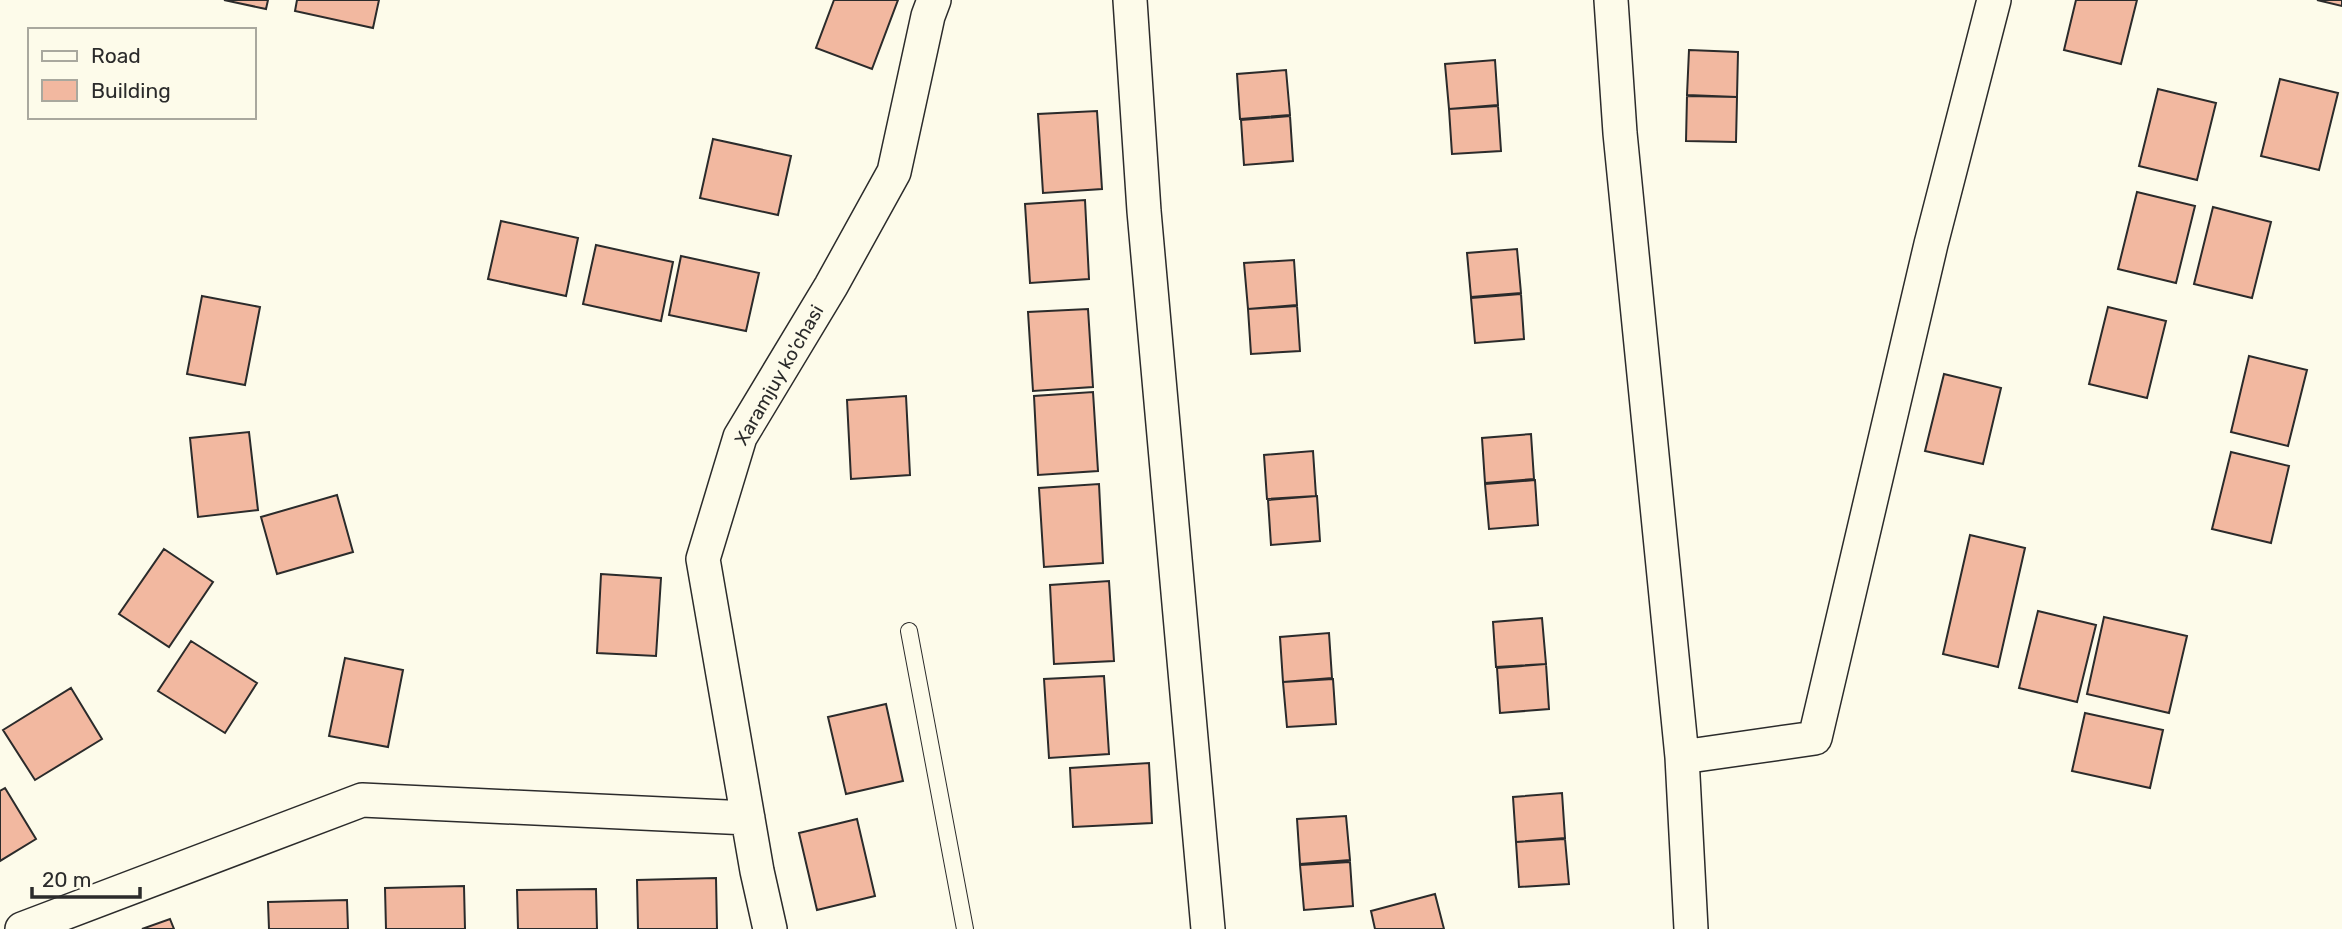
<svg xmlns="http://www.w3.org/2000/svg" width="2342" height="929" viewBox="0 0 2342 929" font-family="Rubik,sans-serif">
<rect width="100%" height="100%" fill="#fdfbea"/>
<!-- building -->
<path fill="#f2b8a0" stroke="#2b2b2b" stroke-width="2" d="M224,0H268L266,9Z
M297,0H379L373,28L295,11Z
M834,0H898L872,69L816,48Z
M2076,0H2137L2121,64L2064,50Z
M2317,0H2342V6Z
M1689,50L1738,52L1737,97L1687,95Z
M1495,60L1498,105L1449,109L1445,64Z
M1286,70L1290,115L1240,119L1237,74Z
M2280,79L2338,93L2319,170L2261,156Z
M2158,89L2216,103L2197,180L2139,166Z
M1687,96L1737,97L1736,142L1686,141Z
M1498,106L1501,151L1452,154L1449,109Z
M1097,111L1102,189L1043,193L1038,114Z
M1290,116L1293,161L1244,165L1241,120Z
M713,139L791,156L778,215L700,198Z
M2137,192L2195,206L2176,283L2118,269Z
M1085,200L1089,279L1030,283L1025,204Z
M2213,207L2271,222L2252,298L2194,284Z
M501,221L578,238L566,296L488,279Z
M596,245L673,262L661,321L583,304Z
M1517,249L1521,293L1471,297L1467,253Z
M681,256L759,273L746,331L669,315Z
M1294,260L1297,305L1248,309L1244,263Z
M1521,294L1524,339L1475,343L1471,298Z
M202,296L260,307L245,385L187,374Z
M1297,306L1300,351L1251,354L1248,309Z
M2108,307L2166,321L2147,398L2089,384Z
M1088,309L1093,387L1033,391L1028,312Z
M2249,356L2307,370L2288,446L2231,432Z
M1944,374L2001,388L1983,464L1925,451Z
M1093,392L1098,471L1038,475L1034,396Z
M906,396L910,475L851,479L847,400Z
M249,432L258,510L198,517L190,438Z
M1531,434L1534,479L1485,483L1482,438Z
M1313,451L1316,496L1267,499L1264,455Z
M2231,452L2289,466L2271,543L2212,529Z
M1535,480L1538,525L1489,529L1485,484Z
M1099,484L1103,563L1044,567L1039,488Z
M337,495L353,552L277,574L261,517Z
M1317,496L1320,541L1271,545L1268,500Z
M1970,535L2025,548L1998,667L1943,654Z
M164,549L213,582L169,647L119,614Z
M601,574L661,578L656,656L597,653Z
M1109,581L1114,661L1054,664L1050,585Z
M2038,611L2096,625L2077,702L2019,688Z
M2104,617L2187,636L2169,713L2087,694Z
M1542,618L1546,664L1496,667L1493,622Z
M1329,633L1332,678L1283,682L1280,637Z
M191,641L257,683L225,733L158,691Z
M345,658L403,670L388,747L329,736Z
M1546,664L1549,709L1500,713L1497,668Z
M1104,676L1109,754L1049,758L1044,679Z
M1333,679L1336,724L1287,727L1283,682Z
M71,688L102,739L35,780L3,730Z
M886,704L903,781L846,794L828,717Z
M2085,713L2163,730L2150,788L2072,771Z
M1149,763L1152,823L1073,827L1070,768Z
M5,788L36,839L0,861V791Z
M1562,793L1565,838L1516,842L1513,797Z
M1346,816L1350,860L1300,864L1297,819Z
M857,819L875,896L817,910L799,833Z
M1565,839L1569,884L1519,887L1516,842Z
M1350,862L1353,906L1304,910L1300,865Z
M716,878L717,929H638L637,880Z
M464,886L465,929H386L385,888Z
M596,889L597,929H518L517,890Z
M1435,894L1444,929H1375L1371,911Z
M347,900L348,929H269L268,902Z
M170,919L174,929H142Z"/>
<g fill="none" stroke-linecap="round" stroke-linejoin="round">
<defs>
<path id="lane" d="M909,631L965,929"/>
<path id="street" d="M1130,0L1144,211L1208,929
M1611,0L1620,133L1682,757L1691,929
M1682,757L1815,738L1931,244L1994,0
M22,929L362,800L748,818
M770,929L757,871L703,559L740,437L831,286L894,172L928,16L934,0"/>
</defs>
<!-- lane casing -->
<use href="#lane" stroke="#2b2b2b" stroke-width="18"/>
<!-- street casing -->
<use href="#street" stroke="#2b2b2b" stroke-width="36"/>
<!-- lane -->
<use href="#lane" stroke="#fdfbea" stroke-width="16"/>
<!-- street -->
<use href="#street" stroke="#fdfbea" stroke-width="33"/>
</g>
<g text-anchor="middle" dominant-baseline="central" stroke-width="5" stroke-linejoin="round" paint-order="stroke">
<!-- street labels -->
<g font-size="19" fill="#2b2b2b" stroke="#fdfbea">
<text transform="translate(779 375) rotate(-60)">Xaramjuy ko'chasi</text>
</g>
</g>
<!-- legend -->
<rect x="28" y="28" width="228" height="91" fill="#fdfbea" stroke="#a9a89e" stroke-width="2"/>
<rect x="42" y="51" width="35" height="10" fill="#fdfbea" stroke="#a9a89e" stroke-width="2"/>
<text x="91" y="63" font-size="21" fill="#2b2b2b">Road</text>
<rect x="42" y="80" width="35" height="21" fill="#f2b8a0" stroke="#a9a89e" stroke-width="2"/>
<text x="91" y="98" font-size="21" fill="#2b2b2b">Building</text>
<!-- scale -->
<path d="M32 887v10h108v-10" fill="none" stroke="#2b2b2b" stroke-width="3.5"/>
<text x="42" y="887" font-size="21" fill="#2b2b2b" stroke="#fdfbea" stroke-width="5" paint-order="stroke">20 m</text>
</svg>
